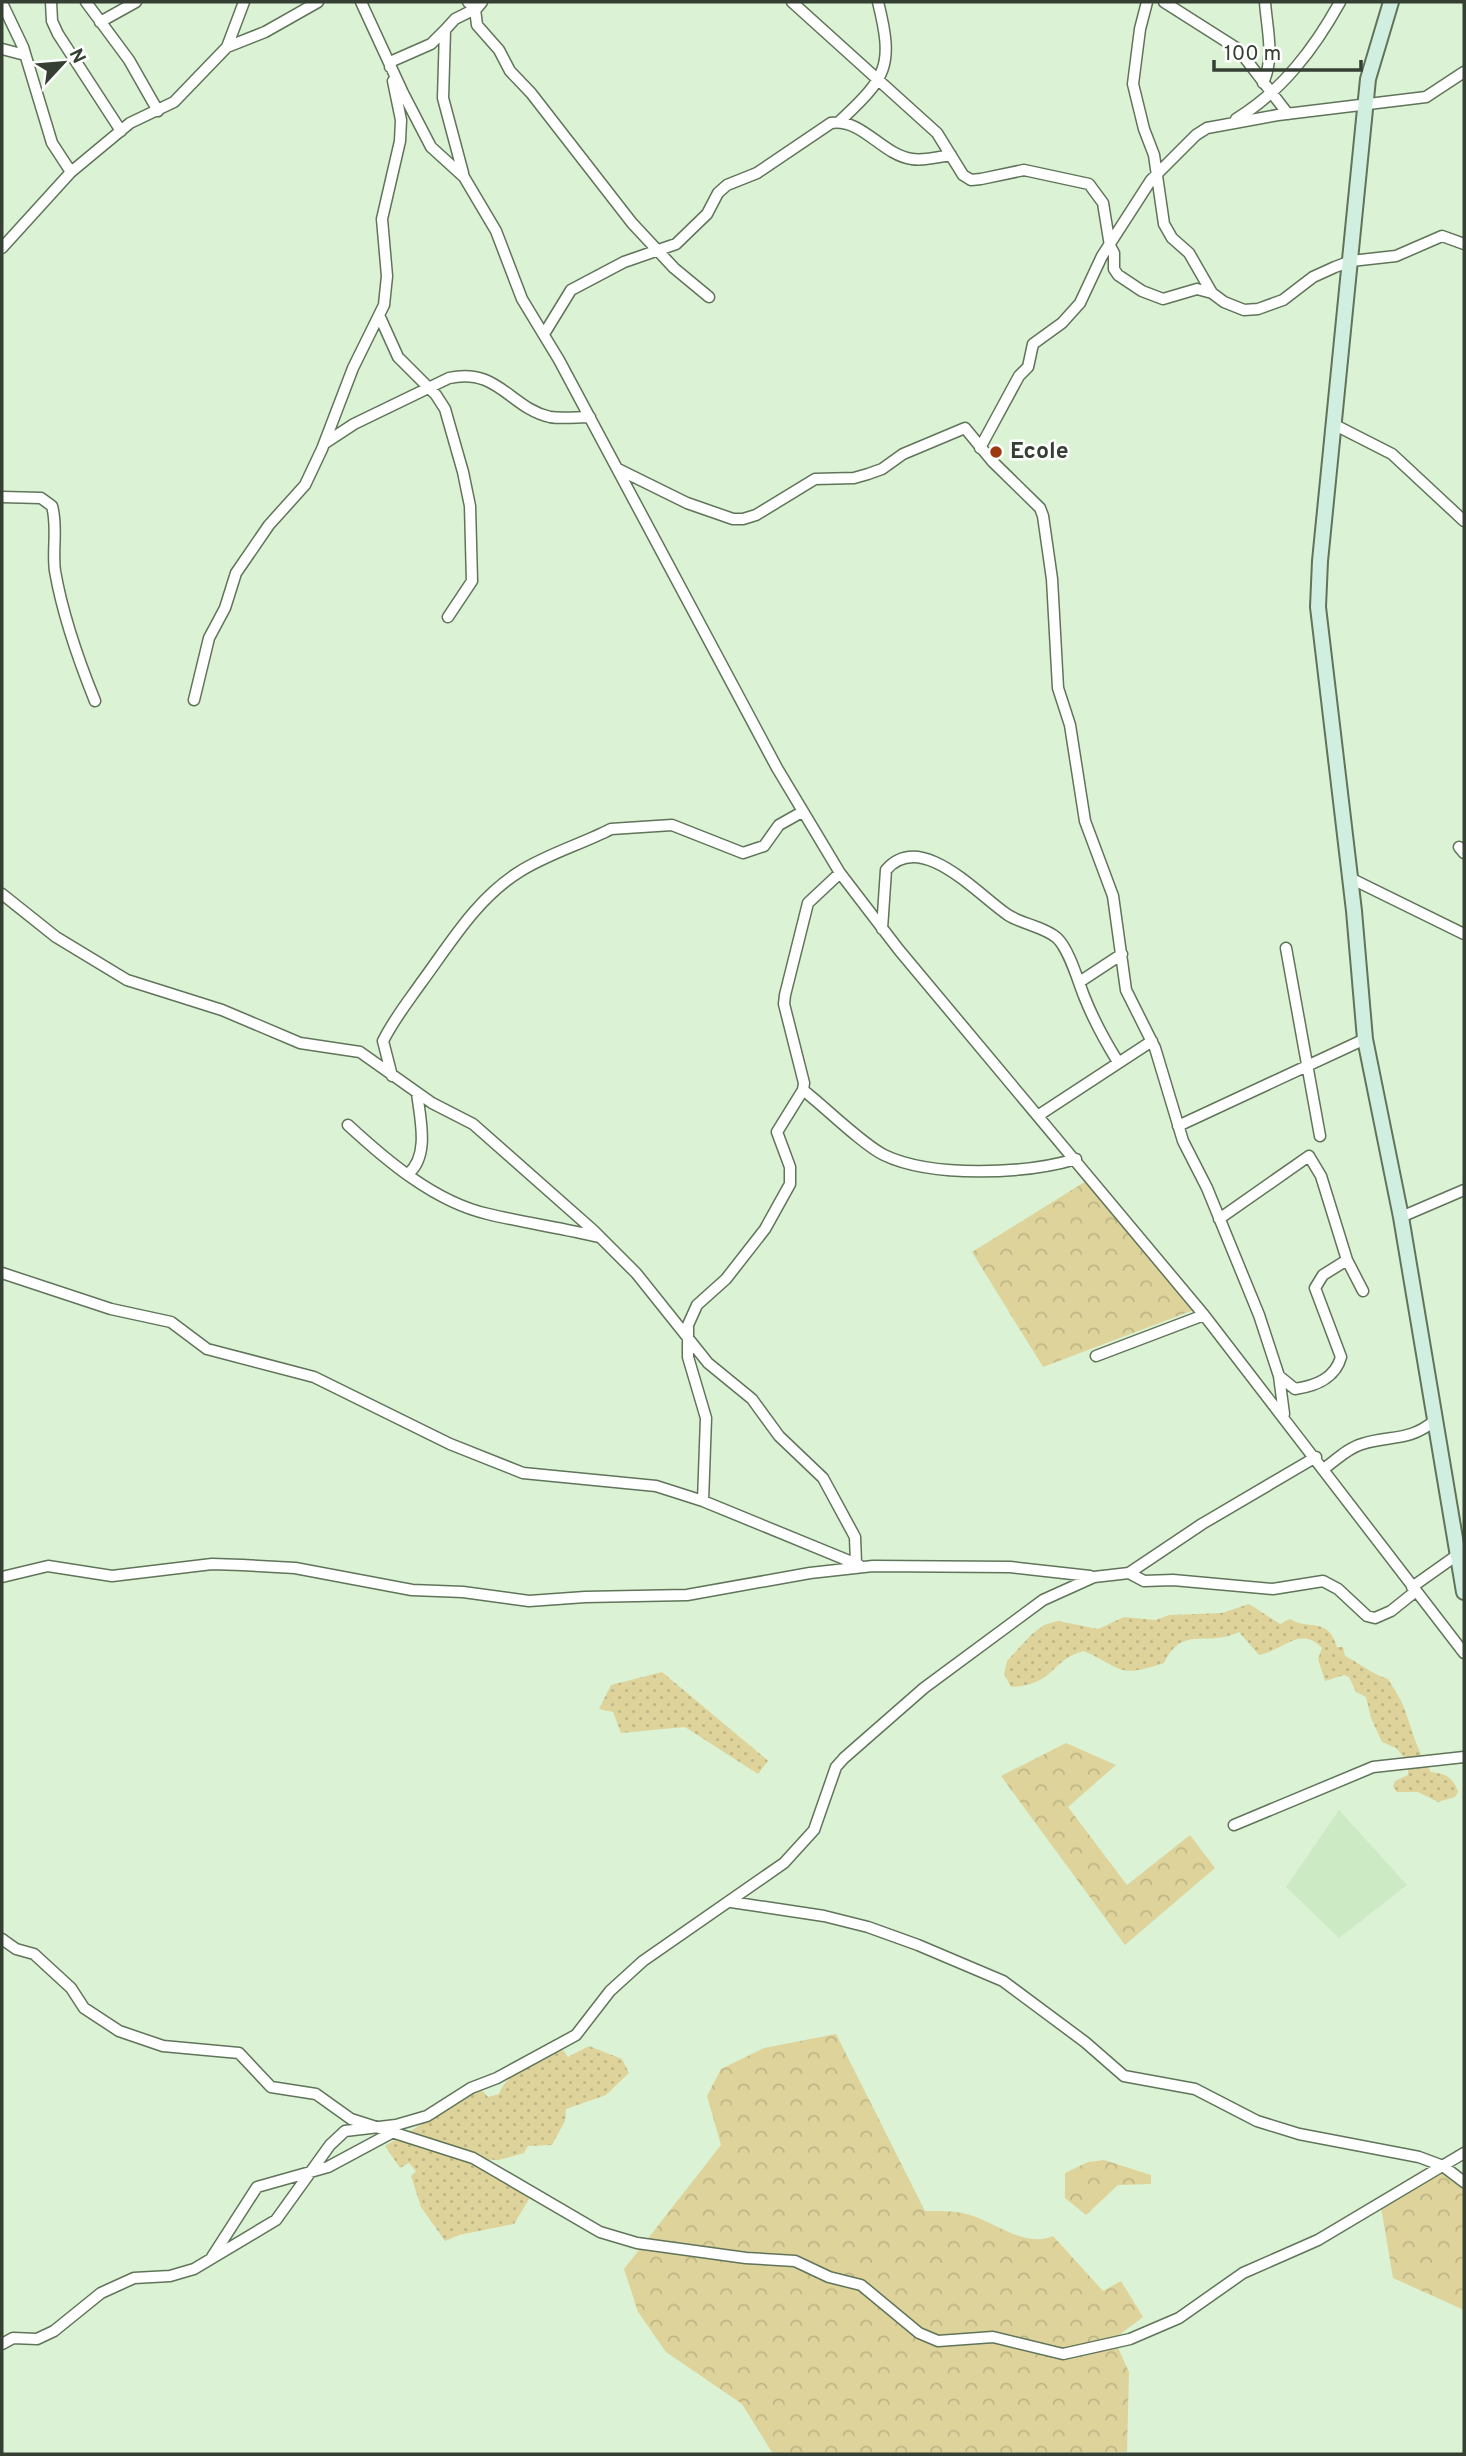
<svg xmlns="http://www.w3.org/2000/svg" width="1466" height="2456" viewBox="0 0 1466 2456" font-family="Overpass,sans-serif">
<defs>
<pattern id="grass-dots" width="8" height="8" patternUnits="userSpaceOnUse" patternTransform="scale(1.75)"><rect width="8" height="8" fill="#ded39b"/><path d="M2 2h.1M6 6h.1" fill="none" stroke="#bfb686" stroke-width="1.8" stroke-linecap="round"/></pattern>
<pattern id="forest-crowns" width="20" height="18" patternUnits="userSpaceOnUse" patternTransform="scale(1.75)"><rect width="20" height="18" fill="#ded39b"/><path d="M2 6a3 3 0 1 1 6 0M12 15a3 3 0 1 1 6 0" fill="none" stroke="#bfb686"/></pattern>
</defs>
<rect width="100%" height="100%" fill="#dbf3d4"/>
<!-- built -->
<path fill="#cceac4" d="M1339,1810L1407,1885L1339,1938L1286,1887Z"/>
<!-- grass -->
<path fill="url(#grass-dots)" d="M1249,1604L1280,1624L1290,1619C1309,1631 1328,1616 1337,1647H1343L1345,1656C1361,1664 1372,1674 1388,1679C1394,1689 1401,1699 1405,1710C1412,1730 1418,1754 1431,1772C1446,1774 1453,1777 1458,1792L1455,1797L1438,1802L1418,1792H1397L1393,1787L1395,1781L1408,1775V1762L1396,1748L1382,1742L1371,1718L1366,1697L1356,1692L1349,1677L1344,1675L1325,1681L1318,1659L1322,1648C1300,1625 1283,1651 1259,1655L1239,1632C1206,1648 1183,1624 1164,1663C1118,1678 1125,1670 1084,1651C1049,1660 1056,1685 1011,1687L1004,1674L1007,1661L1031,1635L1044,1625L1058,1621L1098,1629L1124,1617L1156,1620L1169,1615L1222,1613Z
M662,1672L765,1758L768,1761L758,1774L685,1727L621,1733L613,1712L599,1709L611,1685Z
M589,2046L622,2059L629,2073L606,2095L566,2109L565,2121L552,2145L528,2146L524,2153L499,2160L474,2159L532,2194L514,2224L459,2235L445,2241L421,2207L411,2176L416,2171L409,2163L400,2168L385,2146L476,2092L482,2090L488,2097L499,2094C507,2070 541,2061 563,2050L568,2057Z"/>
<!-- forest -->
<path fill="url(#forest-crowns)" d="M1091,1178L1199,1308L1043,1367L972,1252Z
M1066,1743L1116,1765L1068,1807L1127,1885L1190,1835L1215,1868L1125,1945L1001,1776Z
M836,2034L925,2211C940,2211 955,2210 970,2215C997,2223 1024,2248 1053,2236L1103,2291L1121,2281L1143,2317L1114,2339L1129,2372L1127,2452L773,2454L742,2404L666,2352L638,2312L624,2269L721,2145L707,2096L721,2069L764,2048Z
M1104,2160L1151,2175V2184L1118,2185L1086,2215L1065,2198V2173L1088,2162Z
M1443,2166L1464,2182V2310L1393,2278L1380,2201Z"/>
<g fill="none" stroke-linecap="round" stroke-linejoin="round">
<defs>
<path id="street" d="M51,2L52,21L58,34L121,131
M86,2L129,60L158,111
M361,2L403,93L431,147L464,177L496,231L522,299L559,360L777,768L840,873L899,950L1204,1315L1464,1653
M468,2L475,9L477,25L499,50L510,71L531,93L632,223L674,268L709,297
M792,2L937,133L963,175L971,180L981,179L1024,170L1089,184L1103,203L1110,246L1114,253V269L1118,275L1142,291L1163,299L1197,289L1212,293
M1147,2L1140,29L1133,84L1144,129L1154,155L1164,224L1172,238L1189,253L1212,293L1224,302L1244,310L1258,309L1283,300L1313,277L1335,267L1351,261L1396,256L1442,236L1464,244
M1164,2L1238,49L1288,114
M2,3L23,47L52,143L71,172L2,248
M100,22L136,2
M227,47L244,2
M2,49L25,55
M390,67V62L431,44L445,30
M1263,83C1275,57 1267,30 1265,2
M1236,119C1282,91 1314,49 1340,2
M840,121C887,77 894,66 878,2
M71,172L130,123L174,102L227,47L265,32L318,2
M463,173L443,98L445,30L455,19L477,8L482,2
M379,315L398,357L436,395L445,409L463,472L470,506L472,581L448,617
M544,334L571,290L624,262L676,244L707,214L718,193L727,185L757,173L831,123C862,118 882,155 912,159C924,161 939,157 951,155
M1335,425L1392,454L1464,521
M325,443L354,424L449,378C498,367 510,408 550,417C563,419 577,417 590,417
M980,448L1019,376L1028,367L1033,344L1062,323L1080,303L1102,256L1151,180L1196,135L1207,128L1278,115L1426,97L1464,72
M618,469L687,503L733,519H743L756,515L815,479L854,478L868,474L882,469L903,454L965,428L993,462L1040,508L1043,516L1052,579L1058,688L1070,725L1085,821L1113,896L1126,990L1155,1048L1183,1141L1207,1188L1259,1315L1279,1376L1284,1414
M2,497L41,498L52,506C58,527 52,550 55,571C63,617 78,659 95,701
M194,700L209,638L225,608L236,573L269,525L305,485L322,449L353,368L384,305L387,276L382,219L400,141L401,120L393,81
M1459,847L1464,853
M1350,878L1464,934
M2,894L56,937L127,980L222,1010L300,1043L360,1052L432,1103L473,1124L593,1230L636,1273L708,1363L752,1399L779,1436L823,1478L855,1537L856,1563
M882,929L886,870C921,829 978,895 1008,915C1022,924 1045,927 1057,938C1069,949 1078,981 1084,996C1093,1019 1105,1041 1118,1062
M1286,948L1320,1136
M1081,981L1122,954
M392,1076L383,1041C394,1019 407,1003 421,983C450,944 476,899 519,872C547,854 582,844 611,829L672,825L743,853L764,846L779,825L802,812
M803,1090C825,1107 862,1144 884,1155C932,1178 1026,1174 1076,1159
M1039,1115L1152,1041
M348,1125C387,1161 435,1202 488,1214C525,1223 562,1228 599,1237
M1178,1126L1365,1039
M408,1174C430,1156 420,1118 417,1093
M1401,1217L1464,1190
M1219,1219L1309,1156L1321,1176L1347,1260L1363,1291
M2,1273L111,1309L171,1322L207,1349L314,1377L450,1444L523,1473L656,1486L703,1501L859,1565
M1096,1356L1204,1315
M1279,1376L1295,1389C1315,1386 1335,1379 1341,1357L1315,1288L1323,1275L1347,1260
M1325,1468C1336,1460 1348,1448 1362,1444C1389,1435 1409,1442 1434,1421
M703,1501L706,1418L688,1357V1325L697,1305L726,1279L765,1229L790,1184V1167L777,1132L803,1090L804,1083L784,1004L785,995L808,903L840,873
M1129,1573L1202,1524L1316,1457
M2,1577L48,1566L112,1576L212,1564L242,1565L295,1568L412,1590L463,1592L529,1601L585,1597L687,1595L810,1573L873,1566L1010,1567L1090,1576
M1412,1587L1460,1553
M1234,1825L1373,1767L1464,1757
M731,1902L824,1916L868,1927L918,1945L1003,1981L1085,2042L1124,2076L1195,2089L1257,2121L1299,2134L1419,2157L1443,2166L1464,2182
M2,1939L16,1949L34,1954L71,1988L84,2008L119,2031L163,2046L239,2053L271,2087L316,2094L351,2119L473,2158L600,2232L637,2243L746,2258L795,2261L829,2277L861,2285L919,2333L938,2341L993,2337L1063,2354L1130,2339L1179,2318L1243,2273L1318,2240L1464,2153
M212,2257L257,2187L328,2167L395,2131
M2,2344L13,2338L37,2339L54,2331L101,2293L134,2278L170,2276L194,2269L276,2220L330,2145L345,2131L396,2125L427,2116L471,2088L497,2078L576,2035L610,1991L643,1961L784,1863L814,1830L836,1767L844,1758L924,1688L1043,1600L1094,1577L1129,1573L1144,1581L1173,1580L1273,1589L1323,1581L1338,1589L1367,1616L1375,1618L1391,1611L1416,1591"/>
<path id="secondary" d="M1391,2L1368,79L1320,561L1318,607L1354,911L1365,1039L1401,1217L1464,1592"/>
</defs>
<!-- street casing -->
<use href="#street" stroke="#5f7459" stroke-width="13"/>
<!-- secondary casing -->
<use href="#secondary" stroke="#5f7459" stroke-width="18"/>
<!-- street -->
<use href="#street" stroke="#fff" stroke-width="10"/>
<!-- secondary -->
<use href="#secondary" stroke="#d1efe0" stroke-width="14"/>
</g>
<!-- markers -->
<circle fill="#9d3711" stroke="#fff" stroke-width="2.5" cx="996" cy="452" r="7"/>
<g text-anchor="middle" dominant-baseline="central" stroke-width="5" stroke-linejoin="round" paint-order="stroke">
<!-- poi labels -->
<g font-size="23" font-weight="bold" fill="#353f33" stroke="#fff" text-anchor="start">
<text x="1010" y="452">Ecole</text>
</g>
</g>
<!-- border -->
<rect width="1466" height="2456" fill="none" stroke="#353f33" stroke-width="7"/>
<!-- north arrow -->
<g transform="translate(63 63) rotate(64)" stroke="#ffffff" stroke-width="5" paint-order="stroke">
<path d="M0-5L12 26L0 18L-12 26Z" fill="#353f33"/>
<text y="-10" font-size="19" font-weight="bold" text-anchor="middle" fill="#353f33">N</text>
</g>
<!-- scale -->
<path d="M1214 60v10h147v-10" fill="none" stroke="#353f33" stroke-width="3.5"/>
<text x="1224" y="60" font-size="21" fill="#353f33" stroke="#ffffff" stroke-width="5" paint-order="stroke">100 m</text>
</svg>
